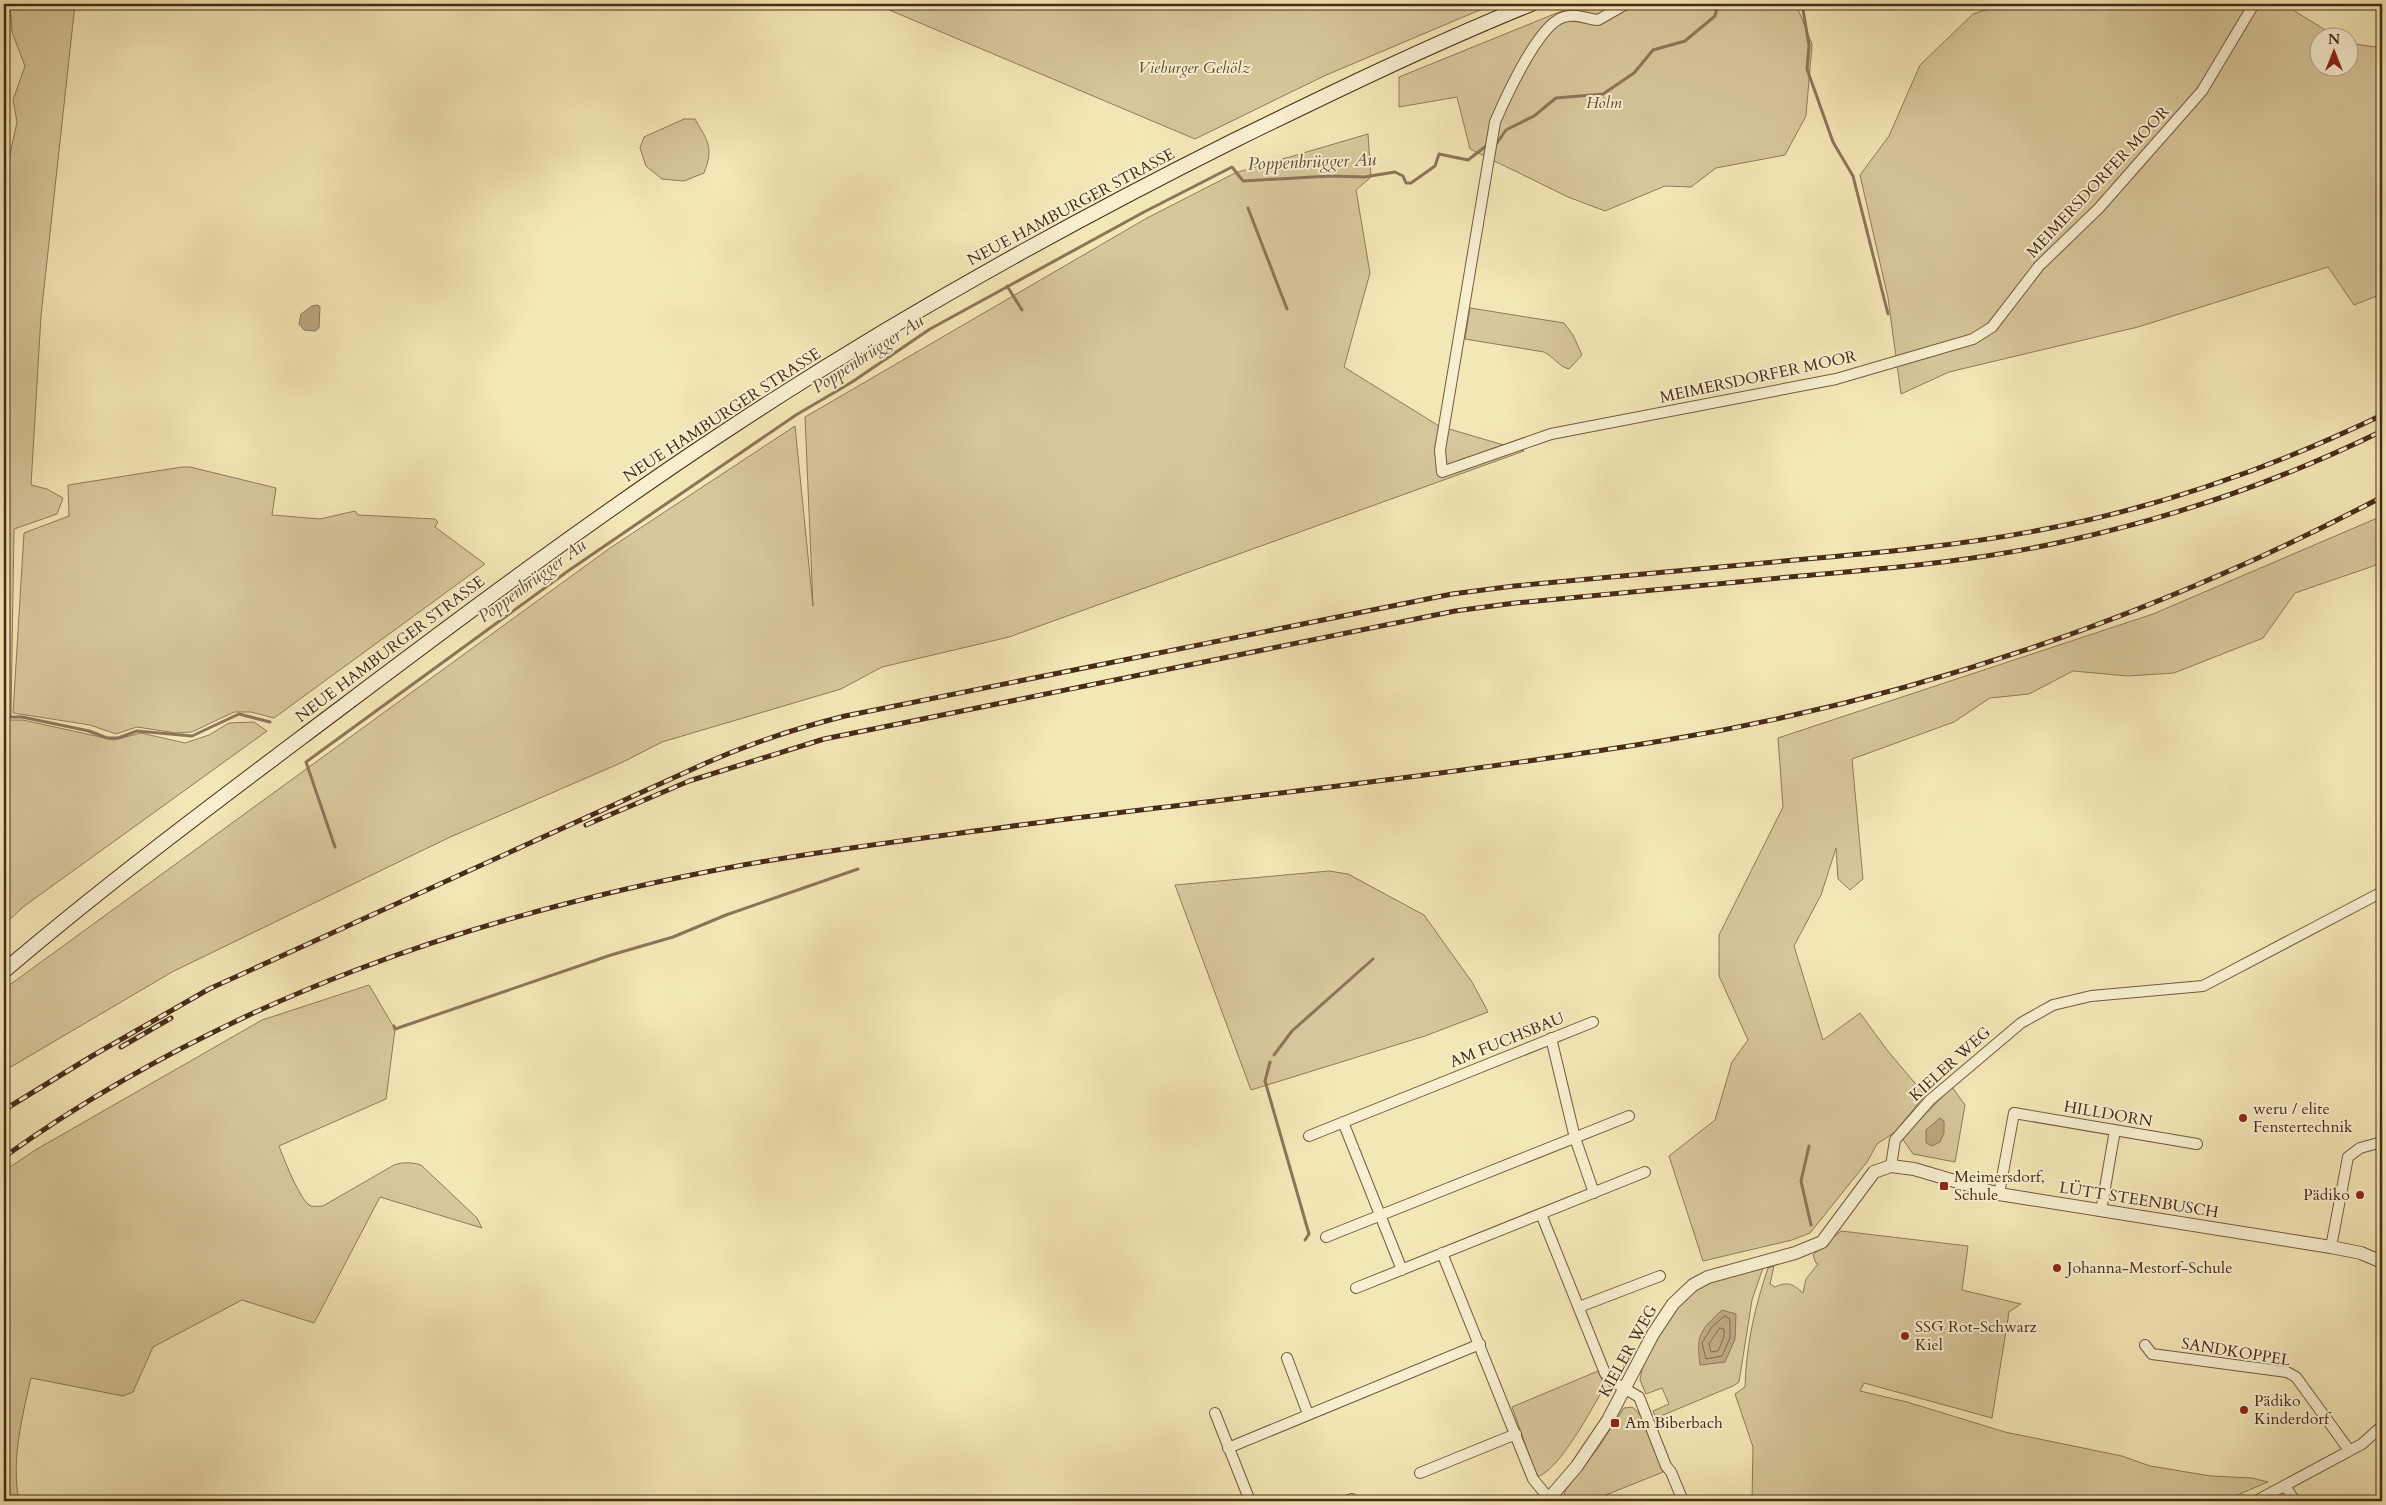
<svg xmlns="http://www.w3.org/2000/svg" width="2386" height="1505" viewBox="0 0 2386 1505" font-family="Cardo,serif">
<rect width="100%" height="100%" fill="#f4e7b7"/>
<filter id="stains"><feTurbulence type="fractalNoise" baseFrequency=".004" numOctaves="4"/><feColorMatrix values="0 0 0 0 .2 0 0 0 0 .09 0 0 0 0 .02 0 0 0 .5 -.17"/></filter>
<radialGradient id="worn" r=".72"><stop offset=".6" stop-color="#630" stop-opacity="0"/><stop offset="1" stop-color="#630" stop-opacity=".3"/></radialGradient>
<!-- green -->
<path fill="#d7c79c" stroke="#90795a" d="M10,4H75L41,316L31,485L47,489L63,498L57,514L14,529L11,716H4V168L8,163L17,122L13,100L25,66L12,32Z
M875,4H1494L1324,76L1195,139Z
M1579,4H1796L1812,44L1806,116L1785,155L1716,168L1691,187L1665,186L1605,211L1568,197L1470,149L1457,97L1399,107V77Z
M2004,4H2283L2337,37L2318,38V68H2348L2349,43L2382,48V294L2354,305L2328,267L2138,327L1949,372L1901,394L1888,298L1860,175L1889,136L1920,65L1973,14Z
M684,119H695C708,142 714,147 704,173L684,181L662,179L646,166L640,148L644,137Z
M1368,134L1371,177L1356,190L1370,273L1344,367L1439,426L1524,451L1009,637L882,667L841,689L662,742L623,762L448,838L172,972L4,1071V989L610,548L795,426L813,606L805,417L1147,218L1235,173Z
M1470,308L1564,323L1573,335L1582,355L1569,369C1558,366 1554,357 1544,352L1465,339Z
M182,467H190L276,488L272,515L320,519L355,511L358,515L435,519L438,522L435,527L485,564L274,718L251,712H234L192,732L176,733L137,727L116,734L90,725L13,713L24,533L69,516L68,485Z
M2382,516V563L2295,593L2263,638L2174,673L2128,676L2073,671L2029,694L1990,698L1954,722L1852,759L1863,879L1850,890L1838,879L1836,848L1821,895L1794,946L1823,1040L1860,1013L1887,1050L1925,1095L1895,1132L1877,1144L1867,1162L1810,1233L1792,1240L1703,1261L1669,1156L1715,1120L1732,1062L1748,1040L1719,976V935L1783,807L1778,738L2153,614Z
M4,720H23L114,740L141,733L185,743L209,735L229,723L254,722L267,731L23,907L4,925Z
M1329,871L1348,874L1424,915L1472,982L1488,1012L1425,1036L1251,1090L1175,885Z
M369,985L395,1029L386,1099L279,1146C283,1157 301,1203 311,1206C314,1207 319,1206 323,1206L394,1165C403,1162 411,1162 421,1165L477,1218L482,1228L380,1197L314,1323L242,1300L153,1347L133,1392L123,1396L31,1378C22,1418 11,1460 19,1501H4V1171L37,1149L262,1020Z
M1952,1087L1965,1105L1955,1162L1913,1154L1902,1138Z
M1841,1231L1968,1246L1962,1290L2021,1304L2009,1312L1992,1418L1864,1383L1860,1391L1907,1402L2005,1432L2122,1456L2150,1466L2211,1476L2252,1478L2268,1482L2223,1501H1752L1753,1447L1735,1394L1745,1387C1746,1346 1755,1306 1768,1268L1774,1266L1770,1284L1775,1287C1788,1281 1793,1284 1803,1293L1806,1279L1818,1264L1816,1263L1813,1255Z
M1763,1268L1752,1300L1739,1382L1733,1386L1656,1418L1653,1411L1669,1404L1662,1388L1646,1394L1640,1380L1643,1364L1676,1307L1691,1292L1707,1282Z
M1598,1371L1605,1386C1592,1408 1560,1470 1537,1477L1512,1407Z
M1632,1407C1647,1416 1657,1455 1663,1472L1591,1501H1563L1565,1491L1598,1448L1624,1408Z"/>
<!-- water -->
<path fill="#baa781" stroke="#8c7557" d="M318,305L320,307L319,328L315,331L304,330L299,324L301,314L312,306Z
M1940,1118L1944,1121V1133L1940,1142L1932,1146L1926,1143V1130Z
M1722,1310L1736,1314L1735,1339L1725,1362L1700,1365C1696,1334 1700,1331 1722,1310Z"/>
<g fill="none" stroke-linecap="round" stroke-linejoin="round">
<!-- shore -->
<path stroke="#81694c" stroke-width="1" d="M1725,1316L1730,1319V1338L1722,1356L1706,1359L1702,1343L1712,1327Z
M1720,1328L1724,1329V1337L1718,1351L1711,1352L1709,1344Z"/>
<!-- stream -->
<path stroke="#8c7557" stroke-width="3" d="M1802,4L1809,45L1807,69L1833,142L1853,176L1888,314
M1497,143L1506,130L1534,116L1556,98L1603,94L1634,73L1653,50L1685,41L1715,16L1718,4
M1248,208L1287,309
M1007,286L1022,310
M4,717H22L89,731L107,738H118L137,731L192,736L239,714L270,722
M335,847L306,762L568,571L796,415L852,382L930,329L1144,212L1232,167L1243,181L1330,176L1364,177L1395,172L1403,176L1406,183H1411L1435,166L1439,154L1468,160L1486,146
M394,1026L395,1029L611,955L673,937L726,915L858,869
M1274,1055L1292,1031L1373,959
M1270,1062L1265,1081L1309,1234L1305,1240
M1809,1146L1801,1181L1811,1225"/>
<defs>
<path id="minor" d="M1626,4L1598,20C1585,19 1576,13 1564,17C1539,23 1505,99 1495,122L1440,450L1442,472L1551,434L1836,379L1973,339L1992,327L2039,266L2099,208L2202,91L2254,4
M1551,1038L1575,1138L1594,1193
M1343,1122L1402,1270
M1309,1136L1593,1022
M1891,1166L1895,1140L1930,1100L2021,1023L2053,1005L2091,996L2203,986L2382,892
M1999,1194L2014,1113L2197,1144
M2101,1211L2115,1130
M1541,1214L1605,1373L1612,1381L1639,1397L1666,1466L1671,1472L1683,1501
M1326,1237L1629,1116
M2331,1247L2348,1157L2360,1148L2382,1142
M1442,1253L1533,1479L1551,1501
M1356,1288L1645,1172
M1579,1307L1660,1276
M2145,1345L2152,1354L2287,1372L2296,1377L2349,1450
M1287,1358L1308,1414
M1215,1413L1250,1501
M1228,1448L1480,1344
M1420,1473L1516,1434
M2285,1486L2295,1501
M1346,1501L1352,1499
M2256,1501L2362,1444L2382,1426"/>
<path id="tertiary" d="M1547,1501L1577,1466L1608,1420L1653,1334L1673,1304L1693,1285L1708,1277L1795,1253L1822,1242L1874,1172L1891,1166L1914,1169L1999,1194L2331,1247L2361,1253L2382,1262"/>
<path id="secondary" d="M4,971C113,878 228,793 342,707C468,612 595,517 727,430C889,323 1059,228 1233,141C1331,93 1430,45 1531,4"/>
</defs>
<!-- minor casing -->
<use href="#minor" stroke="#735a3f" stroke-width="12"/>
<!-- tertiary casing -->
<use href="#tertiary" stroke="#735a3f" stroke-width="14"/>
<!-- secondary casing -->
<use href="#secondary" stroke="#482b17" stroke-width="16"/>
<!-- minor -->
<use href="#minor" stroke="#f8efd0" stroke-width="10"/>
<!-- tertiary -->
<use href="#tertiary" stroke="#f8efd0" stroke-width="12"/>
<!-- secondary -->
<use href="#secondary" stroke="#f8efd0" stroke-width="14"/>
<defs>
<path id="rail" d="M586,825L689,781L824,739L1455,611L1515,603C1610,594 1705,585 1800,576C1890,568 1979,561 2066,541C2175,517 2282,480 2382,431
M121,1047L171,1018
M4,1110L92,1056L209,989L706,763C751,743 797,728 845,716L1452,594L1514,586C1608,577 1701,569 1795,560C1875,553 1955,546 2035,531C2155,509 2272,468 2382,415
M4,1157C227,998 475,914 743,865C837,848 933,837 1028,824C1239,797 1451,775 1661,741C1912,700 2158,615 2382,497"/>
</defs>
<!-- rail casing -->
<use href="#rail" stroke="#482b17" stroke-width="5"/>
<!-- rail -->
<use href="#rail" stroke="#f8efd0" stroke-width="3" stroke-dasharray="9" stroke-linecap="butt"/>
</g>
<!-- markers -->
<g fill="#8f2418" stroke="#f8efd0" stroke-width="2">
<circle cx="2243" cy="1118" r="5"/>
<rect x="1939" y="1181" width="10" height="10" rx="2.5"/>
<circle cx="2360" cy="1195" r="5"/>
<circle cx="2057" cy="1268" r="5"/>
<circle cx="1905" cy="1336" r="5"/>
<circle cx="2244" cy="1410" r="5"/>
<rect x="1610" y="1418" width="10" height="10" rx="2.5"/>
</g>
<g text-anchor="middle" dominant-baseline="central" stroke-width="4" stroke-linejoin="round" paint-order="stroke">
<!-- park labels -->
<g font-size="16" font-style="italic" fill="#654a32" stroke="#f8efd0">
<text x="1194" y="68">Vieburger Gehölz</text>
<text x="1604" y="103">Holm</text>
</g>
<!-- street labels -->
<g font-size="16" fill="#482b17" stroke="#f8efd0">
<text transform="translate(2098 182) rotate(-47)">MEIMERSDORFER MOOR</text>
<text transform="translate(1071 207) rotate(-28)">NEUE HAMBURGER STRASSE</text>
<text transform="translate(1758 377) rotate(-12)">MEIMERSDORFER MOOR</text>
<text transform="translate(722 415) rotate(-33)">NEUE HAMBURGER STRASSE</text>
<text transform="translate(390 649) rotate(-37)">NEUE HAMBURGER STRASSE</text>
<text transform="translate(1507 1040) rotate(-22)">AM FUCHSBAU</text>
<text transform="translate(1950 1064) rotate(-42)">KIELER WEG</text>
<text transform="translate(2108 1114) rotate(10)">HILLDORN</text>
<text transform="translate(2139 1200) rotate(9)">LÜTT STEENBUSCH</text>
<text transform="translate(1628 1351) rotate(-61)">KIELER WEG</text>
<text transform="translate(2236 1352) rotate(9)">SANDKOPPEL</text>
</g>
<!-- poi labels -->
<g font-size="16" fill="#482b17" stroke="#f8efd0" text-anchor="start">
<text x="2253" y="1109">weru / elite<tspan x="2253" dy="18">Fenstertechnik</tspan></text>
<text x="1954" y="1177">Meimersdorf,<tspan x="1954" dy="18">Schule</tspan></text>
<text x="2350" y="1195" text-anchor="end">Pädiko</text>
<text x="2067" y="1268">Johanna-Mestorf-Schule</text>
<text x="1915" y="1327">SSG Rot-Schwarz<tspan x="1915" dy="18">Kiel</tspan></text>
<text x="2254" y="1401">Pädiko<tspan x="2254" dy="18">Kinderdorf</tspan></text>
<text x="1625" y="1423">Am Biberbach</text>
</g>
<!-- water labels -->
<g font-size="18" font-style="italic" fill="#644a32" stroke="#f8efd0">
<text transform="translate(1312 162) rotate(-2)">Poppenbrügger Au</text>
<text transform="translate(868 354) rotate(-33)">Poppenbrügger Au</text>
<text transform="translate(532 581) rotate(-36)">Poppenbrügger Au</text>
</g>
</g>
<!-- margin -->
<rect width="2386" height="1505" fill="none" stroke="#f4e7b7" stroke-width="20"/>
<rect x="5" y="5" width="2376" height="1495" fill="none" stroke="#482b17" stroke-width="2.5"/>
<rect x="10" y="10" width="2366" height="1485" fill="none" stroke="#482b17"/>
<!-- north arrow -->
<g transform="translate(2334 52)"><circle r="24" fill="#f8efd0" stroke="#b2a186"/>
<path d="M0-4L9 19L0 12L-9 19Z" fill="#8f2418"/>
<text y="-8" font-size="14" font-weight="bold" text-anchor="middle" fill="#482b17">N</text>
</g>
<rect width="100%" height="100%" filter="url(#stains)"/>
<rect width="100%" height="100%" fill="url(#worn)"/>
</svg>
